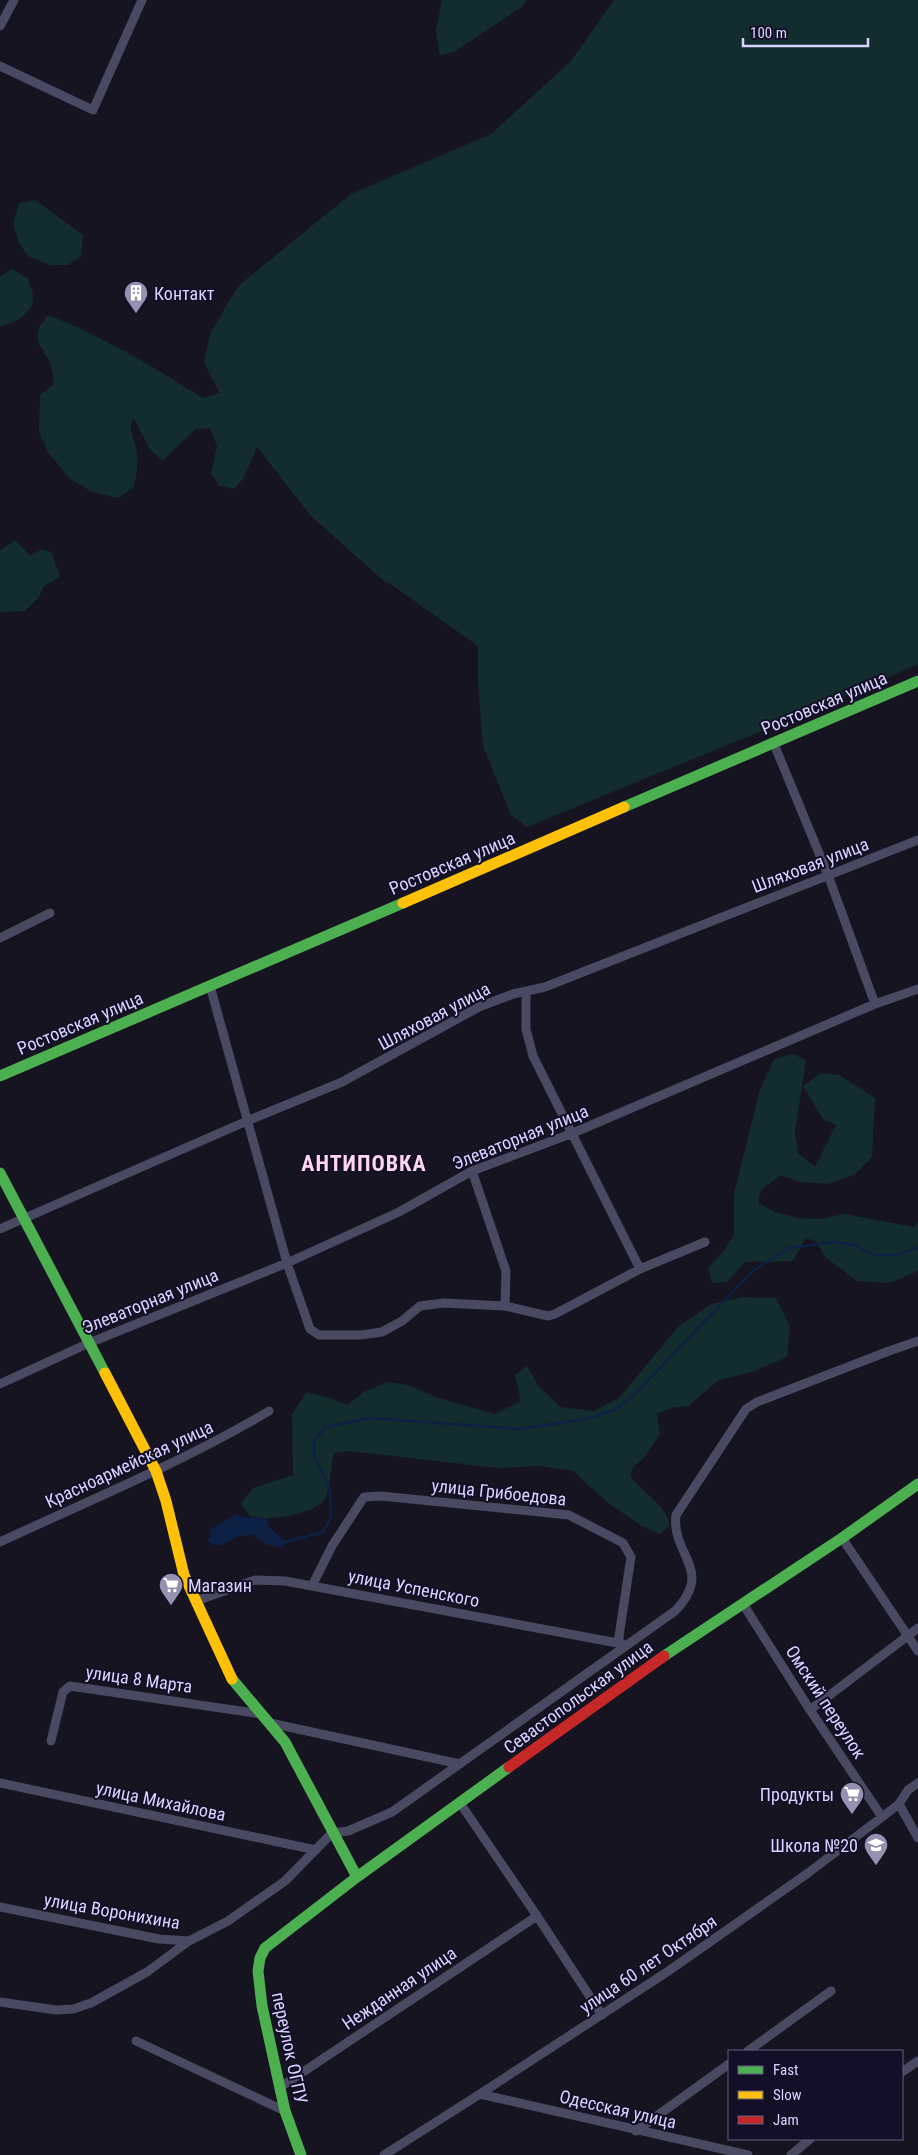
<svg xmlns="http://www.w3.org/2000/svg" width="918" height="2155" viewBox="0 0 918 2155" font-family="'Roboto Condensed',sans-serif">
<rect width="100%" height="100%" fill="#161421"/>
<!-- green -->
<path fill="#132c2d" d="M442,0H527L523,6L454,52L440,55L436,31Z
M614,0H918V664L842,698L527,827L511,815L483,746L478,684V646L389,583H386L311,516L257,447L243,479L234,489L220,486L211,474L217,446L210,428L196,429L162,461L149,448L133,417C128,432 133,434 136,448C139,462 137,475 133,488L118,498L92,492L69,478L48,452L39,432L40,395L53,385C53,381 54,376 53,373C48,347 24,342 48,315C106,338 150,365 203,398L220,393L204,363L210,334L238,286L351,194L491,134L571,61Z
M35,200L83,235L81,256L68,265H50L28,256L19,243L13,223L19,203Z
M11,269L28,278C29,284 33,291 33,297C33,316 14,322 0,327V277Z
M16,540L30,556L42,549L52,553L60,577L44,586L38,598L25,611L0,612V550Z
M793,1054L806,1060L795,1132L798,1153L815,1167L836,1125L823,1119L803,1086L821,1073L839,1075L875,1098L872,1157L854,1175L828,1184L799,1182L781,1175L761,1190L758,1203L775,1212L798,1218L820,1219L844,1214L914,1227L918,1222V1271L890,1283L857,1281L825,1257L817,1242L806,1238L793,1261L745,1262L727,1282L712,1283L708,1268L723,1252L734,1235V1194L760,1090L774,1059Z
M743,1297L776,1298L790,1326L787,1357L752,1372L719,1380L688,1406L671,1408L657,1414L660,1434L643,1459L635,1465L630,1475C642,1493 665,1503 670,1525L660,1534L642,1526L608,1503L573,1471L540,1466L497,1468L349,1451L334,1453C331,1466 330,1483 327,1495C323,1511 283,1518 269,1518C262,1519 257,1516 250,1517L241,1503L253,1488L293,1475L292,1415L306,1392L327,1397L347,1405L364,1392L387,1382L408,1385L438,1398L495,1414L521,1401L515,1375L527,1366L538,1386L561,1407L594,1411L619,1398L678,1327L711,1304Z"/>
<!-- water -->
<path fill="#0d2144" d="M236,1514C246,1520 256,1516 267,1519L268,1526L286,1542L282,1547L268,1545L253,1535L239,1536L219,1546L208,1542L211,1529Z"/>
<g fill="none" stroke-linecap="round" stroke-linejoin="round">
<!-- stream -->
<path stroke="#0d2144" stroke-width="2.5" d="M286,1542L323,1532L331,1517L330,1490L314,1455V1440L326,1427L370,1418L519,1429L586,1419L615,1410L635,1394L753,1271L789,1248L835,1242L855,1245L874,1255H896L918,1248"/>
<!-- street -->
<path stroke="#4a4962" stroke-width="9" d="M0,26L14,0
M0,66L93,110L142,0
M774,744L828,875L875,1004
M0,938L50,913
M210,986L287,1263L310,1329L319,1335H360L382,1332L402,1321L420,1306L444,1303L505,1306L548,1316L555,1314L640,1269L705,1242
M526,992V1029L533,1056L640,1269
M472,1171L506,1271L505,1306
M0,1229L247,1121L342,1082L479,1007L513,994L545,987L918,840
M0,1384L89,1343L287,1263L399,1212L472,1171L573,1133L875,1004L918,989
M842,1538L918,1651
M0,1542C90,1500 183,1462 269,1411
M312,1586L332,1546L364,1497L381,1496L569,1515L623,1543L631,1557L618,1643
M196,1601L255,1580L285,1581L623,1644
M743,1604L810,1710L882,1817
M810,1710L918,1628
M270,1723L460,1764
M51,1741L63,1692L70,1686L261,1714
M0,1783L316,1850
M460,1803L537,1916L602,2015
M899,1804L918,1838
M0,1907L159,1939L189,1941L228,1921L285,1881L332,1833L348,1831L392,1812L675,1611C715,1569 671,1556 676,1515L746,1409L757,1402L889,1351L918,1341
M0,2002L56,2010L73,2009L91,2003L147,1972L189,1941
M136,2041L285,2111
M748,2051L831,1991
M902,2072L918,2061
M279,2088L537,1916
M480,2094L748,2155
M636,2131L729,2064
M384,2155L480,2094L667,1972L808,1873L882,1817L899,1804L908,1790L918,1783
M791,2155L810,2139"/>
<!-- fast -->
<path stroke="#4caf50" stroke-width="11" d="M624,807L918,681
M0,1076L403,903
M0,1173L105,1373
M664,1656L842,1538L918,1484
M232,1679L285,1742L357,1877
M301,2155L285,2111L262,2006L258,1971L260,1958L265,1948L357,1877L509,1767"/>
<!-- slow -->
<path stroke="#ffc107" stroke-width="11" d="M403,903L624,807
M105,1373L156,1471L166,1501L184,1575L232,1679"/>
<!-- jam -->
<path stroke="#c62828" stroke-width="11" d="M509,1767L664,1656"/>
</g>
<!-- icons -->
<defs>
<symbol id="building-pin" viewBox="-11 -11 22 30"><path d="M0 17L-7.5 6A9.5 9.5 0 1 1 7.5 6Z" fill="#9591b1" stroke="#130f26"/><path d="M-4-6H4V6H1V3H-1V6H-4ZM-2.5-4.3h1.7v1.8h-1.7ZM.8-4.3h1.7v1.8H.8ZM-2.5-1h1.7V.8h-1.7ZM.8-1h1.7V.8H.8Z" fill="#fff"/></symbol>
<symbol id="supermarket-pin" viewBox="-11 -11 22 30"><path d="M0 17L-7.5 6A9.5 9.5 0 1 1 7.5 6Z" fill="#9591b1" stroke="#130f26"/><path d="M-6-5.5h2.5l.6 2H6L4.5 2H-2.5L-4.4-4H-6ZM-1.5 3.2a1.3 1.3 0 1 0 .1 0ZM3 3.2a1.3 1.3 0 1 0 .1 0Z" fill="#fff"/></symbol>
<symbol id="school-pin" viewBox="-11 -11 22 30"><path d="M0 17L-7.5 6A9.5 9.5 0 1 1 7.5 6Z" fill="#9591b1" stroke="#130f26"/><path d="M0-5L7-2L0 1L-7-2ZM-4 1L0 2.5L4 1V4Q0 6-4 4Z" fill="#fff"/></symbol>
</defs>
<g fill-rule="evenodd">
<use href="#building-pin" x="122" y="279" width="28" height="38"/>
<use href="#supermarket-pin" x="157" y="1571" width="28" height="38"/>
<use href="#supermarket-pin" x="838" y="1780" width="28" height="38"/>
<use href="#school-pin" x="862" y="1831" width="28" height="38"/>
</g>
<g text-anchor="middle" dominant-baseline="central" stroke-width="4" stroke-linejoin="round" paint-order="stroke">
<!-- poi labels -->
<g font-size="18" fill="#d9d4ff" stroke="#130f26" text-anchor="start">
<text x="154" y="293">Контакт</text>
<text x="188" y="1585">Магазин</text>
<text x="834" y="1794" text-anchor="end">Продукты</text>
<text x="858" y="1845" text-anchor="end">Школа №20</text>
</g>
<!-- street labels -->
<g font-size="18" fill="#d9d4ff" stroke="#130f26">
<text transform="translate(824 703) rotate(-23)">Ростовская улица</text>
<text transform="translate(452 863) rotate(-23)">Ростовская улица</text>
<text transform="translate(810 865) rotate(-21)">Шляховая улица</text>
<text transform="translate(434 1016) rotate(-28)">Шляховая улица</text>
<text transform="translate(80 1023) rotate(-23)">Ростовская улица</text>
<text transform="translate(520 1137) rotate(-22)">Элеваторная улица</text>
<text transform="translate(150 1301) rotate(-22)">Элеваторная улица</text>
<text transform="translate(129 1464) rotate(-25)">Красноармейская улица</text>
<text transform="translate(499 1492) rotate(6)">улица Грибоедова</text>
<text transform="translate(414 1588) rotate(11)">улица Успенского</text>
<text transform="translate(139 1679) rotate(8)">улица 8 Марта</text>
<text transform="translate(578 1697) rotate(-36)">Севастопольская улица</text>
<text transform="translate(826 1702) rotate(57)">Омский переулок</text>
<text transform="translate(161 1801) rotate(12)">улица Михайлова</text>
<text transform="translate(112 1911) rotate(10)">улица Воронихина</text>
<text transform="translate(648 1964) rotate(-34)">улица 60 лет Октября</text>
<text transform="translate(399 1988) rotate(-34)">Нежданная улица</text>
<text transform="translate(290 2048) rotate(78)">переулок ОГПУ</text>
<text transform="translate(618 2109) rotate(13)">Одесская улица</text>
</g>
<!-- district labels -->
<g font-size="22" font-weight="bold" letter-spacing="1" fill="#ffd6f0" stroke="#130f26">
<text x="364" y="1163">АНТИПОВКА</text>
</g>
</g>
<!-- legend -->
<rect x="728" y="2050" width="175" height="90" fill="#130f26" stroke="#625e7d"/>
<rect x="738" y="2066" width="25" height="8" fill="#4caf50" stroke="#625e7d"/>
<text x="773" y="2075" font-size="15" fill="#d9d4ff">Fast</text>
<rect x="738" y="2091" width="25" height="8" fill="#ffc107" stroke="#625e7d"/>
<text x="773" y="2100" font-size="15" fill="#d9d4ff">Slow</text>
<rect x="738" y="2116" width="25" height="8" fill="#c62828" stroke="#625e7d"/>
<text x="773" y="2125" font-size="15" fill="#d9d4ff">Jam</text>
<!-- scale -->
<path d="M743 38v8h125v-8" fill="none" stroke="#d9d4ff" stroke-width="2.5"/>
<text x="750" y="38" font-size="15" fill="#d9d4ff" stroke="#130f26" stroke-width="4" paint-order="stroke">100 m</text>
</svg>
